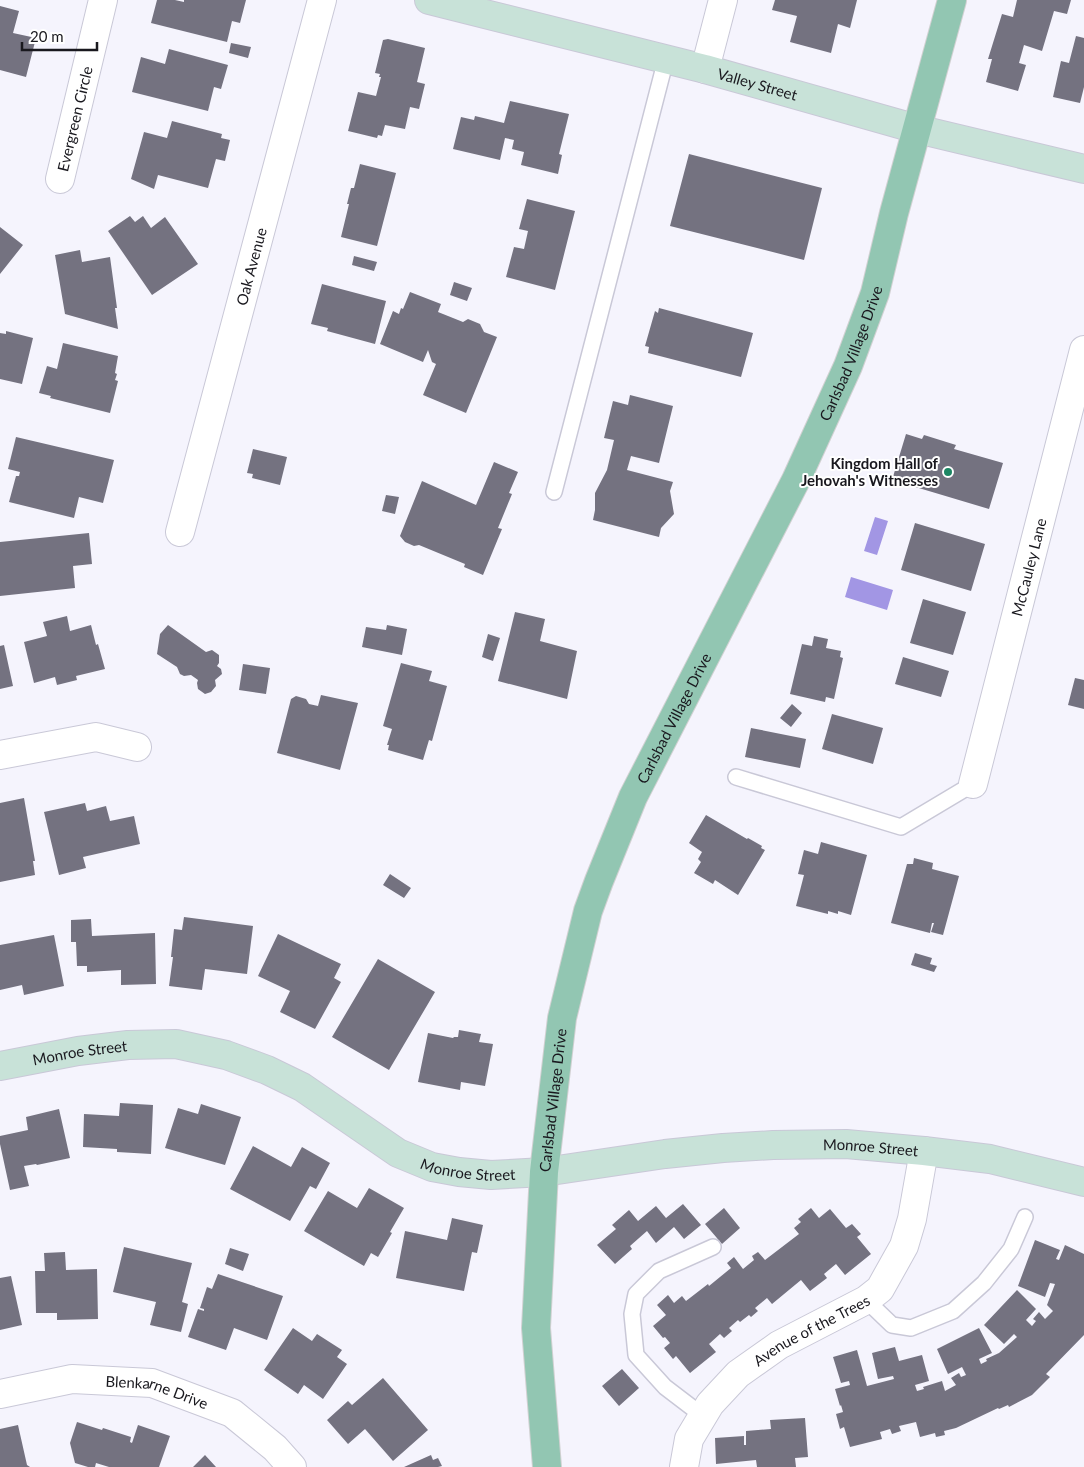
<svg xmlns="http://www.w3.org/2000/svg" width="1084" height="1467" viewBox="0 0 1084 1467" font-family="Lato,sans-serif">
<rect width="100%" height="100%" fill="#f5f4fd"/>
<!-- water -->
<path fill="#a296e4" d="M875,517L888,521L877,555L864,551Z
M851,577L893,590L887,610L845,597Z"/>
<!-- building -->
<path fill="#747280" d="M157,0H175L184,2V0H246L240,23L232,21L227,42L151,23Z
M775,0H857L850,28L838,24L831,53L790,42L797,16L772,10Z
M1017,0H1071L1067,14L1054,11L1042,51L1024,45L1019,63L1026,65L1018,91L986,82L992,59H988L1002,14L1013,17Z
M0,6L19,11L13,33L36,38L26,77L0,70Z
M1076,36L1084,38V87L1080,103L1053,97L1061,61L1069,63Z
M388,39L425,48L417,82L425,84L419,109L410,107L405,129L385,125L382,136L378,135L377,138L348,131L358,92L376,96L381,77H379L380,74L375,73L383,40Z
M231,43L251,47L248,58L229,53Z
M169,49L228,65L221,89L214,87L208,111L132,92L141,57L165,64Z
M510,101L569,114L559,154L562,155L558,174L521,165L524,152L512,149L514,140L505,138L500,160L453,149L461,117L474,120L475,116L504,123Z
M172,121L222,134L221,138L230,140L225,161L216,159L208,188L158,175L154,189L131,179L144,132L167,138Z
M689,154L822,188L804,260L670,226Z
M360,164L396,173L377,246L341,237L349,204H347L351,188H354Z
M527,199L575,211L555,290L506,277L514,247L524,249L528,231L519,229Z
M130,216L135,222L143,216L151,228L165,217L198,264L152,295L108,231Z
M0,227L23,245L0,274Z
M80,250L82,262L110,257L117,308H115L118,329L65,314L55,255Z
M354,256L377,262L374,271L352,265Z
M454,282L472,288L467,301L450,295Z
M322,284L386,301L375,344L327,331L328,328L311,324Z
M410,292L441,304L438,312L463,322L468,319L480,324L484,332L497,337L466,413L423,395L436,364L432,362L428,350L423,362L380,344L393,311L399,314L401,308L403,309Z
M659,308L753,333L741,377L648,353L649,347L645,346L655,311L658,313Z
M6,331L33,338L22,384L0,379V333L6,334Z
M63,343L118,356L115,373L117,374L115,380L118,381L110,413L50,398L51,396L39,393L47,366L57,369Z
M630,395L673,406L659,463L631,456L627,470L673,482L670,491L674,514L661,528L659,537L593,520L595,510V493L607,470L614,440L604,438L613,401L628,405Z
M906,434L922,439L924,435L956,445L954,449L1003,463L989,509L892,480Z
M16,437L114,460L103,503L79,497L74,518L9,502L16,476H19L20,472L8,469Z
M253,449L287,457L280,485L252,478L253,474L247,473Z
M494,462L518,472L509,493L512,494L498,528L502,529L483,575L464,567L465,564L419,545L414,546L405,542L400,536L422,481L476,505Z
M386,495L399,497L395,514L382,511Z
M915,523L985,544L971,591L901,570Z
M89,533L92,564L73,566L75,588L0,596V542Z
M923,599L966,612L953,655L910,643Z
M515,612L545,619L540,641L577,651L567,699L498,681Z
M67,616L70,631L91,625L96,645L98,644L105,669L76,676L77,680L57,685L55,677L34,683L24,642L47,636L43,622Z
M168,625L206,652L212,650L219,655V663L217,666L221,669L222,674L215,680L216,686L211,692L205,694L198,689L197,683L198,680L191,675L184,676L180,674L177,667L157,654L160,634Z
M387,625L407,629L402,655L362,647L366,627L386,630Z
M488,634L500,638L493,661L482,657Z
M814,636L828,639L826,648L841,651L840,657L843,658L834,699L826,697L825,702L790,694L802,644L812,646Z
M4,645L13,686L0,689V646Z
M903,657L949,671L941,697L895,684Z
M401,663L432,671L429,681L447,686L432,741L429,740L423,760L388,750L389,745H387L392,729L383,726Z
M243,664L270,668L266,694L239,690Z
M1075,678L1084,680V709L1068,705Z
M321,695L358,703L340,770L277,753L291,699L296,696L306,699L309,704L318,706Z
M792,704L802,713L791,727L780,718Z
M832,714L883,728L873,764L822,749Z
M751,728L806,739L800,768L745,757Z
M24,798L35,861H33L35,875L0,882V803Z
M85,803L87,811L106,806L110,821L134,816L140,844L83,857L86,868L59,875L44,812Z
M706,815L747,839L748,838L762,846L761,848L765,850L738,895L715,880L713,884L694,873L701,862L698,859L702,852L689,843Z
M821,842L867,855L851,915L838,911V914L828,911V914L796,906L804,875L798,874L804,850L818,854Z
M914,858L933,863L932,869L959,876L943,935L931,932L934,923H932L930,933L891,923L907,864H913Z
M390,874L411,888L404,898L383,885Z
M184,917L253,926L247,974L205,969L202,990L169,986L173,957H171L174,929L182,930Z
M91,919L92,936L155,933L156,984L121,985V970L87,972V966H77L76,942H71V920Z
M278,934L341,964L334,978L341,982L315,1029L280,1012L290,991L258,976Z
M54,935L64,986L24,995L22,985L0,990V945Z
M915,953L932,958L930,964L937,966L934,972L911,965Z
M378,959L435,992L389,1070L332,1037Z
M459,1030L481,1034L479,1042L493,1044L485,1086L461,1082L460,1090L418,1082L428,1033L453,1038L454,1037H458Z
M120,1103L153,1105L151,1154L117,1152V1149L83,1147L84,1114L119,1116Z
M201,1104L241,1117L225,1165L165,1148L178,1108L198,1114Z
M59,1109L70,1158L37,1165L36,1164L24,1166L29,1186L10,1190L0,1144V1136L28,1130L26,1117Z
M253,1146L291,1167L302,1147L330,1163L316,1189L310,1186L290,1221L230,1189Z
M369,1188L404,1208L390,1232L392,1233L378,1257L371,1253L364,1266L304,1231L328,1191L357,1208Z
M683,1204L701,1225L684,1239L674,1227L656,1243L647,1231L630,1246L632,1249L615,1264L597,1245L616,1229L612,1225L629,1210L638,1221L656,1206L666,1218Z
M724,1208L740,1228L722,1244L705,1224Z
M811,1208L819,1218L830,1209L846,1228L852,1224L861,1234L857,1237L871,1254L845,1275L836,1264L824,1274L827,1278L810,1291L801,1280L772,1304L767,1298L755,1308L758,1311L751,1317L749,1315L740,1322L738,1320L729,1328L732,1331L724,1338L720,1334L709,1344L716,1352L690,1373L676,1356L673,1359L664,1348L670,1343L665,1337L663,1338L653,1326L666,1315L657,1305L668,1295L674,1303L682,1296L686,1301L708,1284L709,1286L731,1268L727,1263L734,1257L743,1269L754,1260L752,1256L758,1252L765,1260L799,1234L794,1228L801,1222L798,1219Z
M452,1218L483,1225L477,1253L472,1252L464,1291L396,1278L405,1231L447,1240Z
M1035,1240L1060,1250L1056,1259L1059,1260L1065,1245L1084,1254V1335L1046,1374L1050,1377L1032,1395L1009,1407L1008,1405L999,1409L998,1408L956,1428L944,1431L945,1435L936,1437L935,1433L920,1437L916,1422L899,1426L901,1431L892,1434L890,1429L880,1432L882,1439L850,1447L844,1427L840,1429L836,1414L843,1412L841,1405L840,1406L835,1389L850,1385L849,1381L841,1383L833,1357L857,1350L867,1386L894,1379L893,1376L878,1379L872,1353L895,1347L899,1361L922,1355L929,1381L915,1385L917,1391L924,1389L923,1387L942,1381L945,1391L956,1385L951,1378L959,1373L961,1377L966,1375L962,1367L948,1374L937,1349L979,1328L992,1353L979,1359L981,1364L987,1361L986,1359L999,1353L1017,1337L1014,1334L1004,1344L984,1325L1017,1290L1036,1309L1026,1320L1032,1326L1036,1321L1033,1319L1039,1312L1045,1319L1053,1311L1047,1305L1055,1284L1050,1283L1045,1297L1018,1286Z
M124,1247L192,1263L182,1302L188,1304L181,1332L150,1325L156,1302L113,1292Z
M230,1248L249,1254L243,1271L225,1264Z
M65,1252L66,1270L97,1269L98,1319L57,1320V1313H36L35,1271H45L44,1253Z
M218,1274L283,1296L267,1340L234,1328L226,1350L188,1337L198,1309L204,1311V1309L200,1308L207,1287L212,1289Z
M11,1276L22,1325L0,1330V1278Z
M293,1328L312,1341L317,1334L342,1350L337,1357L347,1364L323,1399L304,1385L298,1394L264,1370Z
M622,1369L639,1388L619,1406L602,1386Z
M383,1378L428,1430L393,1461L365,1429L348,1444L327,1420L348,1401L352,1405Z
M805,1418L808,1457L795,1458L796,1467H757L756,1460L716,1464L715,1438L744,1436V1445H746V1431L771,1429L770,1420Z
M77,1422L102,1430L103,1428L131,1437L130,1442L132,1443L138,1425L170,1436L159,1467H109L96,1463L95,1467H88L75,1463L70,1443Z
M18,1425L27,1465L30,1467H0V1429Z
M205,1455L216,1467H193Z
M431,1455L433,1460L438,1458L442,1466L438,1467H404Z"/>
<g fill="none" stroke-linecap="round" stroke-linejoin="round">
<defs>
<path id="lane" d="M554,492L666,59
M736,777L901,827L973,784
M866,1300L892,1325L911,1328L953,1311L984,1283L1011,1249L1025,1217
M703,1416L665,1387L636,1355L632,1314L636,1294L659,1271L713,1247"/>
<g id="street">
<path d="M705,69L723,0"/>
<path id="s1" d="M60,179L103,0"/>
<path id="s2" d="M180,532L322,0"/>
<path d="M0,755L96,737L137,747"/>
<path id="s3" d="M973,784L1084,350"/>
<path id="s4" d="M0,1394L72,1379L152,1383L232,1413L275,1448L292,1467"/>
<path id="s5" d="M684,1467L689,1439L710,1404L738,1374L779,1345L866,1300L880,1289L904,1246L912,1219L924,1151"/>
</g>
<g id="secondary">
<path id="s6" d="M429,0L705,69L917,129L1084,169"/>
<path id="s7" d="M0,1066L78,1051L128,1045L176,1044L226,1055L267,1070L302,1087L398,1153L432,1167L459,1172L491,1175L544,1172L665,1154L723,1148L773,1145L846,1144L924,1151L990,1159L1084,1182"/>
</g>
<g id="primary">
<path id="s8" d="M547,1467L536,1328L544,1172L562,1018L588,911L599,881L633,797L796,480L848,366L875,293L894,213L952,0"/>
</g>
</defs>
<!-- lane casing -->
<use href="#lane" stroke="#c9c8d7" stroke-width="18"/>
<!-- street casing -->
<use href="#street" stroke="#c9c8d7" stroke-width="30"/>
<!-- secondary casing -->
<use href="#secondary" stroke="#c9c8d7" stroke-width="30"/>
<!-- primary casing -->
<use href="#primary" stroke="#d1d1d2" stroke-width="30"/>
<!-- lane -->
<use href="#lane" stroke="#fff" stroke-width="15"/>
<!-- street -->
<use href="#street" stroke="#fff" stroke-width="28"/>
<!-- secondary -->
<use href="#secondary" stroke="#c8e2d8" stroke-width="28"/>
<!-- primary -->
<use href="#primary" stroke="#92c6b2" stroke-width="28"/>
</g>
<!-- markers -->
<circle fill="#1c8663" stroke="#fff" stroke-width="2" cx="948" cy="472" r="5"/>
<g text-anchor="middle" dominant-baseline="central" stroke-width="4" stroke-linejoin="round" paint-order="stroke">
<!-- street labels -->
<g font-size="15" fill="#19181e" stroke="#fff">
<text stroke="none"><textPath href="#s6" startOffset="339">Valley Street</textPath></text>
<text stroke="none"><textPath href="#s1" startOffset="62">Evergreen Circle</textPath></text>
<text stroke="none"><textPath href="#s2" startOffset="275">Oak Avenue</textPath></text>
<text stroke="none"><textPath href="#s8" startOffset="1178">Carlsbad Village Drive</textPath></text>
<text stroke="none"><textPath href="#s3" startOffset="224">McCauley Lane</textPath></text>
<text stroke="none"><textPath href="#s8" startOffset="772">Carlsbad Village Drive</textPath></text>
<text stroke="none"><textPath href="#s7" startOffset="81">Monroe Street</textPath></text>
<text stroke="none"><textPath href="#s8" startOffset="368">Carlsbad Village Drive</textPath></text>
<text stroke="none"><textPath href="#s7" startOffset="906">Monroe Street</textPath></text>
<text stroke="none"><textPath href="#s7" startOffset="501">Monroe Street</textPath></text>
<text stroke="none"><textPath href="#s5" startOffset="196">Avenue of the Trees</textPath></text>
<text stroke="none"><textPath href="#s4" startOffset="160">Blenkarne Drive</textPath></text>
</g>
<!-- poi labels -->
<g font-size="15" font-weight="bold" fill="#19181e" stroke="#fff" text-anchor="end">
<text x="938" y="463">Kingdom Hall of<tspan x="938" dy="17">Jehovah's Witnesses</tspan></text>
</g>
</g>
<!-- scale -->
<path d="M22 42v8h75v-8" fill="none" stroke="#19181e" stroke-width="2.5"/>
<text x="30" y="42" font-size="15" fill="#19181e" stroke="#ffffff" stroke-width="4" paint-order="stroke">20 m</text>
</svg>
